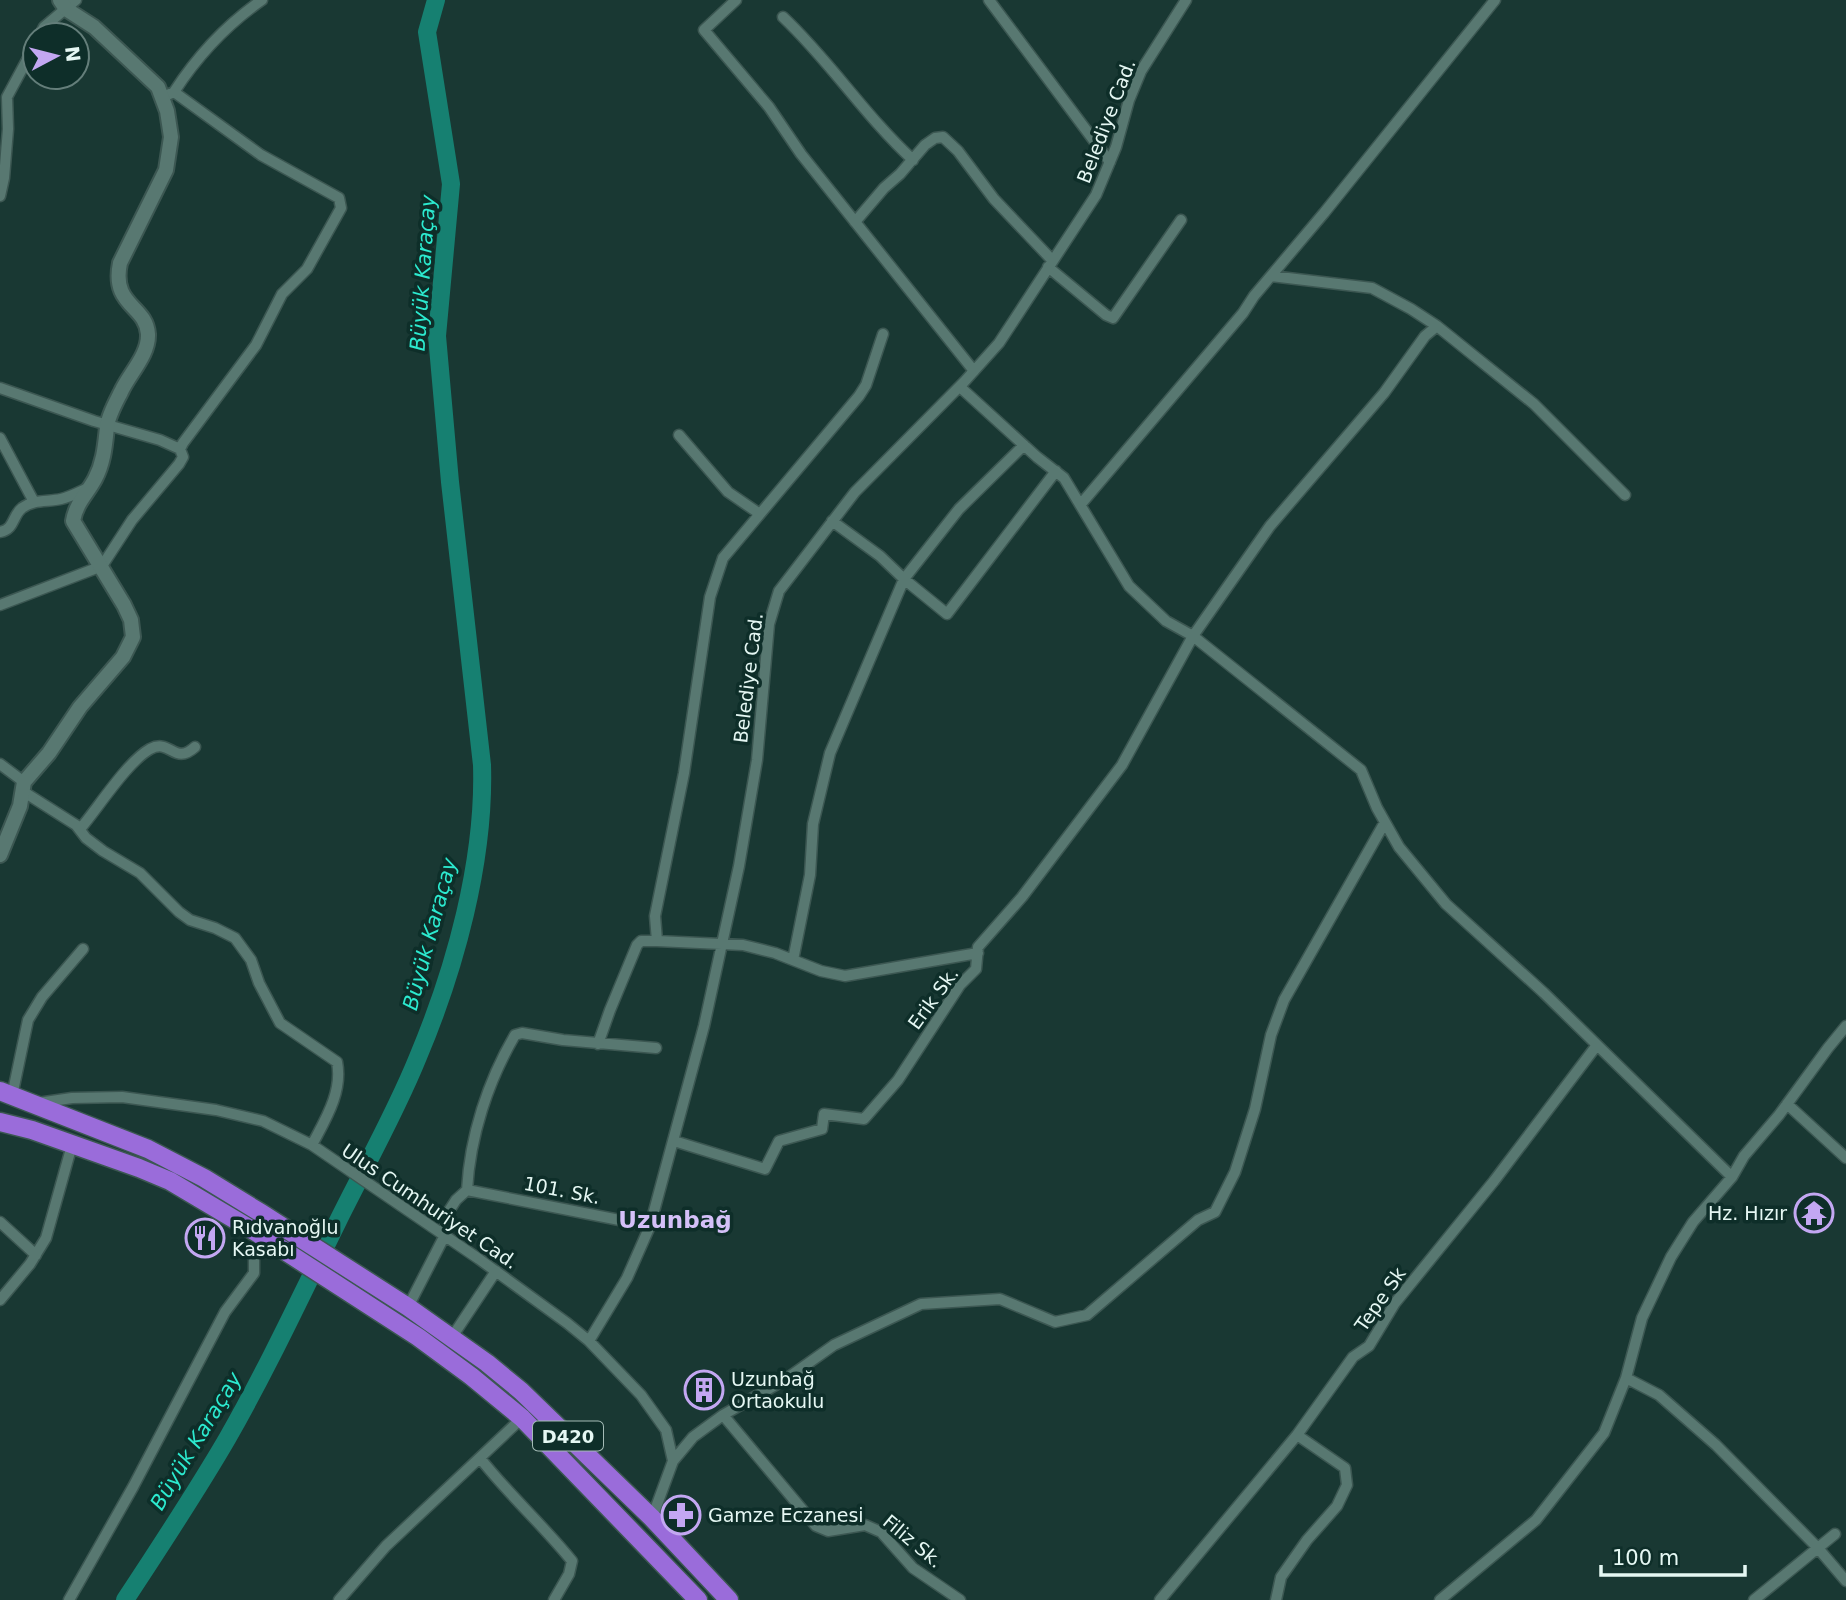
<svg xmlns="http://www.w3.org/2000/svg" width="1846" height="1600" viewBox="0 0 1846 1600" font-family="'DejaVu Sans',sans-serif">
<rect width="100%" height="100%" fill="#193833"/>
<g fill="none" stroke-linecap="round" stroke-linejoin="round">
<!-- river -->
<path stroke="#168071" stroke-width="18" d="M125,1600C160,1547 195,1494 227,1439C267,1369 301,1296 337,1223C364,1168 395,1114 418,1057C455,969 485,861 482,765L450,482L437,336L451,184L427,32L436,0"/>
<defs>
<path id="street" d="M736,0L704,30L769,107L801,154L974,371
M989,0L1110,162
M783,17C830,61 865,116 913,160
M40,35L44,27L76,0
M174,92C198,55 226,25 262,0
M0,196L4,178L8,129L7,97L35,45
M855,222L884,188L900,174L925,145L935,138L943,137L958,151L994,199L1052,260
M1048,267L1106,315L1113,318L1181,220
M1271,276L1372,288L1411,309L1437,326L1534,404L1625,495
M883,334L866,385L859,396L723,558L710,597L684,773L655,916L657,941L743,945L775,953L821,971L845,976L978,953
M960,387L1037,457L1064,478L1129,586L1166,621L1193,636L1361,770L1377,808L1399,847L1446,904L1544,993L1732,1177
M0,388L94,421L160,440L180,449
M679,435L728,492L760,514
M0,438L34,502
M1081,504L1243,313L1254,296L1324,213L1495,0
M832,521L880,556L904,579L947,614L1056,471
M0,532C15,529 12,516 22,508C34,499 47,502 61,499C70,497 79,492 88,488
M0,605L102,566L132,520L179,464L183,457L180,449L183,443L256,345L282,294L307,269L341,208L339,198L261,155L174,92L163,97
M0,764L24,782
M24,792L76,825L86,838L103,851L140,873L179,912L190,920L215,928L235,938L251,960L259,983L280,1023L337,1062C343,1092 325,1120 312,1145
M80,829C98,808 127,762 150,749C171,738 174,766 195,747
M793,960L810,875L813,824L830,753L904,579L959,509L1024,445
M598,1044L610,1010L637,945L641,941H657
M12,1096L28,1020L42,997L83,949
M38,1103L72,1098L122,1097L216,1110L263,1121L312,1145L479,1259L567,1323L589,1341L641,1395L666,1430L673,1461L652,1518
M1787,1104L1846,1158
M674,1141L765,1169L779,1141L822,1129L824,1114L864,1119L898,1080L960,985L976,969L978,947L1022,897L1122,765L1193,636L1270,526L1384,393L1425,336L1437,326
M467,1190L650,1226
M0,1222L36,1255
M0,1300L30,1264L46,1238L72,1145
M408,1307L444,1237L447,1214L456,1200L467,1190C470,1136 488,1081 515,1035L522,1033L563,1040L656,1048
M452,1337L496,1271
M589,1341L627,1278L650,1226L704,1026L739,866L757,760L769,624L779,591L855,492L964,382L999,343L1096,195L1116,147L1129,100L1141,71L1186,0
M1626,1378L1659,1395L1716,1445L1817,1547L1846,1581
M723,1415L816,1526L828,1531L865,1525L881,1532L913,1568L960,1600
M480,1458C508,1494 543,1525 572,1561L569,1574L554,1600
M673,1461L693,1437L723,1415L786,1379L834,1345L921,1304L1000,1299L1055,1322L1087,1315L1198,1220L1215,1212L1235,1172L1255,1109L1271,1035L1284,1000L1385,822
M69,1600L133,1487L225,1312L254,1273V1257
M339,1600L386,1546L522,1418
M1160,1600L1297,1435L1353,1357L1369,1346L1395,1303L1494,1181L1597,1045
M1276,1600L1281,1577L1307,1540L1337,1506L1347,1485L1345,1468L1297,1435
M1440,1600L1536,1520L1604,1433L1626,1378L1642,1318L1671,1257L1693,1222L1732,1177L1744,1156L1779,1115L1828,1048L1846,1026
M1754,1600L1835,1534"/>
<path id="secondary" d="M0,855L20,806L24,782L49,753L80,707L123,657L133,637L131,620L124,605L73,521C76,503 87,494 95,479C104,462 105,445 107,427C108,416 116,402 121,392C129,374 149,355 148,334C146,305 111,306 120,263L166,170L171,137L167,111L158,87L94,27L66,9L60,0"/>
<path id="highway" d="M0,1091L148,1149L204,1178L261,1213L408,1307L487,1363L521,1391L652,1518L729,1600
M0,1122L32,1130L139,1168L170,1181L254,1231L418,1337L471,1376L522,1418L698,1600"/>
</defs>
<!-- street casing -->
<use href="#street" stroke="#3c5752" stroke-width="13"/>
<!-- secondary casing -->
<use href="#secondary" stroke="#3c5752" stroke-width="18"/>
<!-- highway casing -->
<use href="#highway" stroke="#3c5752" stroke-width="21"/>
<!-- street -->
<use href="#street" stroke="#587871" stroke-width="10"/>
<!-- secondary -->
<use href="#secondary" stroke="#587871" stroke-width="14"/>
<!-- highway -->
<use href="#highway" stroke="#9a6cda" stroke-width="18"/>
</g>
<!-- icons -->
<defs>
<symbol id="temple-ring" viewBox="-11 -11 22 22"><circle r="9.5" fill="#0e2e29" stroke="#c3a7f2" stroke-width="1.5"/><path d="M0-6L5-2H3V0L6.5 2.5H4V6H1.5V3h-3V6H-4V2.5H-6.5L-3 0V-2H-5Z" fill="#c3a7f2"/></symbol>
<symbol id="restaurant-ring" viewBox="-11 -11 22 22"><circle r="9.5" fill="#0e2e29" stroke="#c3a7f2" stroke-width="1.5"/><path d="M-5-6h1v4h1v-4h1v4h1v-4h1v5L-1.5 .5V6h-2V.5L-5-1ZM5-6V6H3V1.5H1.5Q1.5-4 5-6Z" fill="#c3a7f2"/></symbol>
<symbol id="building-ring" viewBox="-11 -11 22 22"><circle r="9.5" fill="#0e2e29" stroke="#c3a7f2" stroke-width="1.5"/><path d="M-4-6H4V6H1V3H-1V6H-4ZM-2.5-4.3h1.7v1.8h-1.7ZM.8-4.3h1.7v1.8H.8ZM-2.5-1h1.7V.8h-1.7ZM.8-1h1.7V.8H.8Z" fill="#c3a7f2"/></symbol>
<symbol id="pharmacy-ring" viewBox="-11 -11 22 22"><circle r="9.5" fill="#0e2e29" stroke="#c3a7f2" stroke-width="1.5"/><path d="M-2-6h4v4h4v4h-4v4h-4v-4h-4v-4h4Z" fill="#c3a7f2"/></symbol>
</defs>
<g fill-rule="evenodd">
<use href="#temple-ring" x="1792" y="1191" width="44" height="44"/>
<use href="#restaurant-ring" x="183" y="1216" width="44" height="44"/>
<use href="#building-ring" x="682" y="1368" width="44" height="44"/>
<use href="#pharmacy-ring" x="659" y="1493" width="44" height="44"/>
</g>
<g text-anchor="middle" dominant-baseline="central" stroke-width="7" stroke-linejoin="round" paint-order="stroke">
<!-- shield labels -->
<rect fill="#0e2e29" stroke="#a4bbb6" stroke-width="2" x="533" y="1421.5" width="70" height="29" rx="5"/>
<g font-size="18" font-weight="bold" fill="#e5f7f3">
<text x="568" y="1436">D420</text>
</g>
<!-- street labels -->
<g font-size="19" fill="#e5f7f3" stroke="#0e2e29">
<text transform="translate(1106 121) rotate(-69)">Belediye Cad.</text>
<text transform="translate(748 678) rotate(-83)">Belediye Cad.</text>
<text transform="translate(933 998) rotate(-54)">Erik Sk.</text>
<text transform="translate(562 1190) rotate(11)">101. Sk.</text>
<text transform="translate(430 1206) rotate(34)">Ulus Cumhuriyet Cad.</text>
<text transform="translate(1380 1299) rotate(-55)">Tepe Sk</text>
<text transform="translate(913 1541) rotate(40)">Filiz Sk.</text>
</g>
<!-- poi labels -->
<g font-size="19" fill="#e5f7f3" stroke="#0e2e29" text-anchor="start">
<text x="1787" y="1213" text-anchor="end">Hz. Hızır</text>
<text x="232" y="1227">Rıdvanoğlu<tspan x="232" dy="22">Kasabı</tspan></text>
<text x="731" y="1379">Uzunbağ<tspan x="731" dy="22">Ortaokulu</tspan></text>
<text x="708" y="1515">Gamze Eczanesi</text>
</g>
<!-- water labels -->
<g font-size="21" font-style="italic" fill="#2ceacf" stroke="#0e2e29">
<text transform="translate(423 273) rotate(-86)">Büyük Karaçay</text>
<text transform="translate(430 934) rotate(-75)">Büyük Karaçay</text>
<text transform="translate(196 1441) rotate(-59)">Büyük Karaçay</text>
</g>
<!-- quarter labels -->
<g font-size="23" font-weight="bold" fill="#d4c0f8" stroke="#0e2e29">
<text x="675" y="1220">Uzunbağ</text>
</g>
</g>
<!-- north arrow -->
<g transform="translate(56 56) rotate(83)"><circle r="33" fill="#0e2e29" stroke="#647e7a" stroke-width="2"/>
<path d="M0-5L12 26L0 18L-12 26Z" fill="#c3a7f2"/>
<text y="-10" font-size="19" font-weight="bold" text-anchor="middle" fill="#e5f7f3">N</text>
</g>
<!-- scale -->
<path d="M1601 1565v10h144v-10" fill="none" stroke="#e5f7f3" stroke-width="3.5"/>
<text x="1612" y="1565" font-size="21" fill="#e5f7f3" stroke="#0e2e29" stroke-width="5" paint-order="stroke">100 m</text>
</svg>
